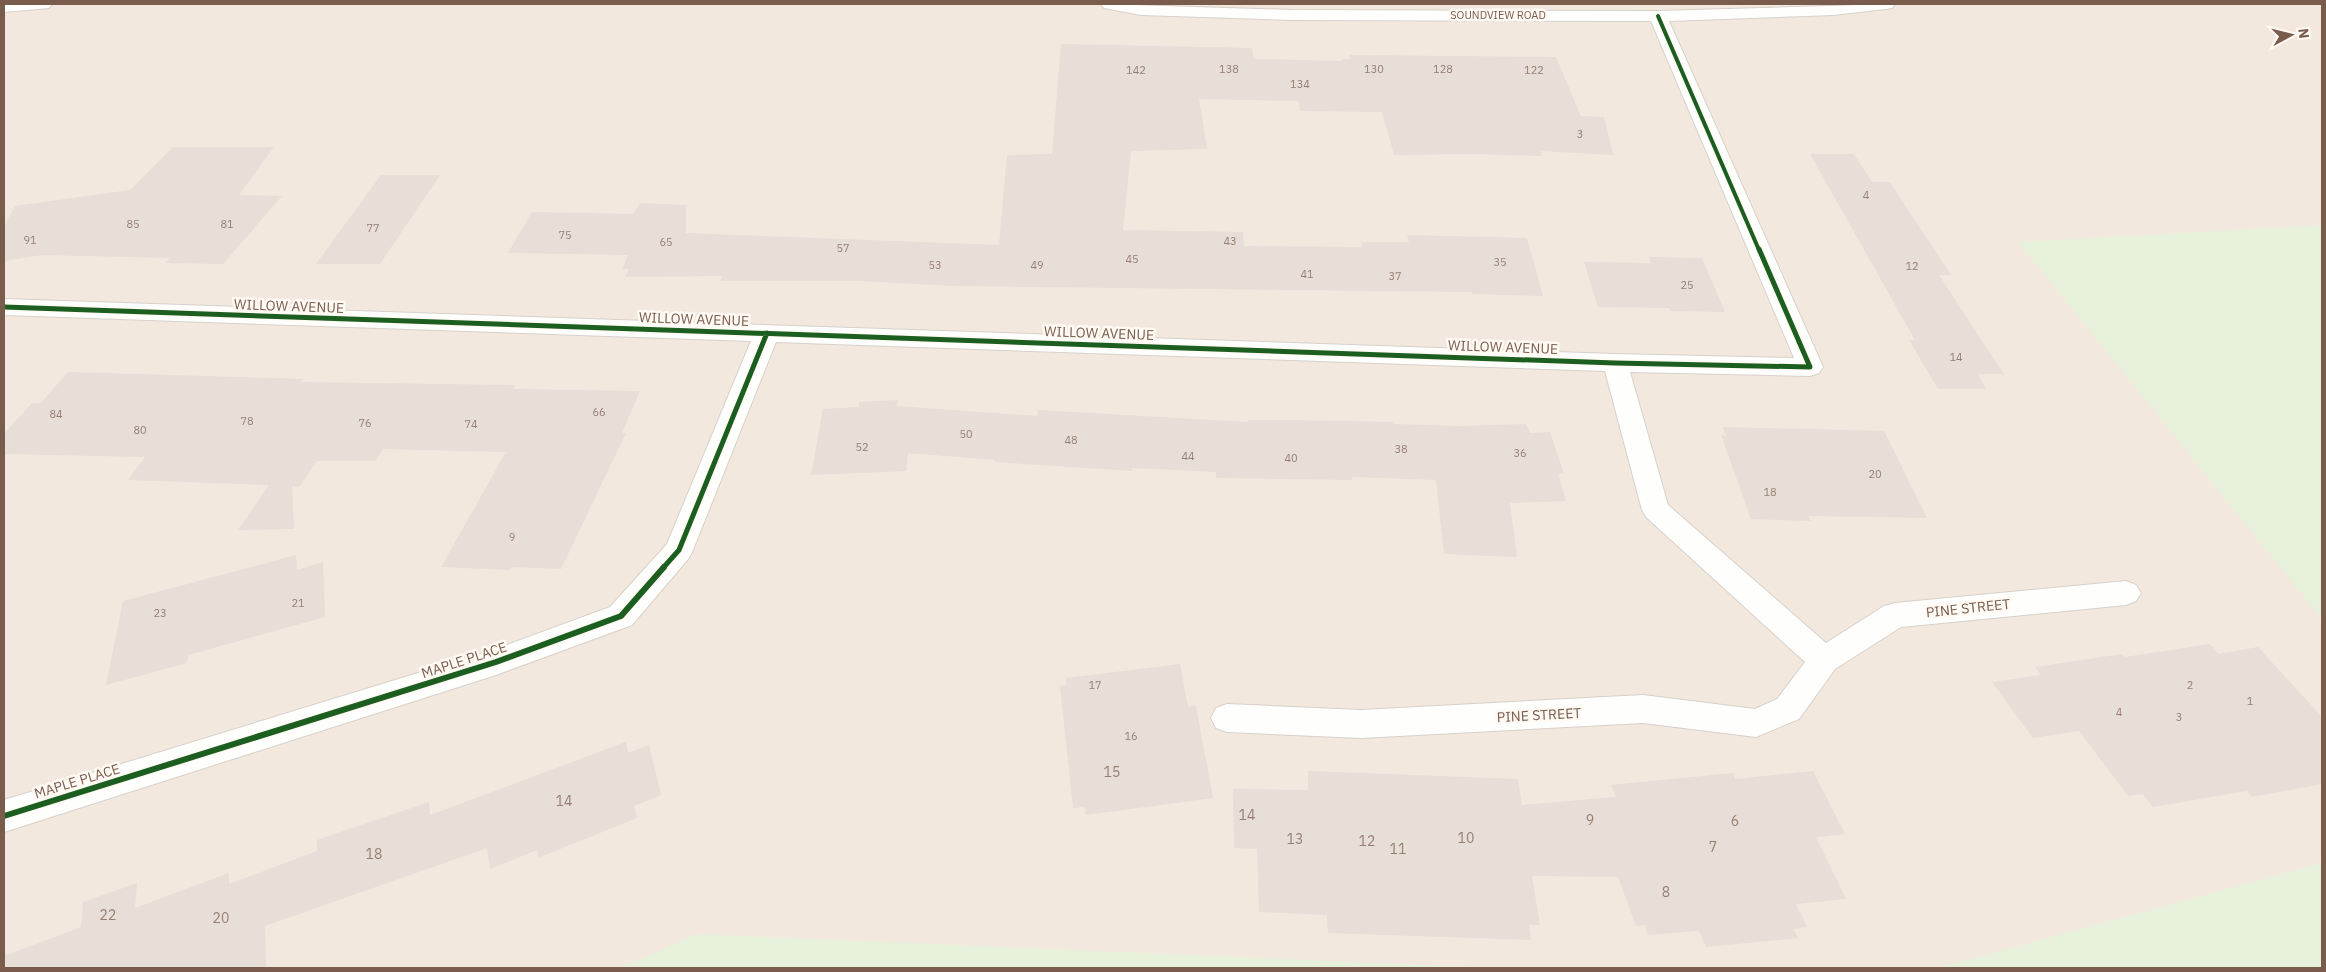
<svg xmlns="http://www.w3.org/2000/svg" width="2326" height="972" viewBox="0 0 2326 972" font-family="'IBM Plex Sans',sans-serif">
<rect width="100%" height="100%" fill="#f9f5f0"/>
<!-- residential -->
<path fill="#f2e8de" d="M4,4H2322V968H4Z"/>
<!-- green -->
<path fill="#e7f0db" d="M2322,225V619L2018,242Z
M2322,863V968H1938Z
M696,934L1500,968H621Z"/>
<!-- building -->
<path fill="#e6ded7" d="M1061,44L1252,48L1254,59L1342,61V59H1350V55L1556,57L1581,116L1604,117L1613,155L1541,151L1542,156L1472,154L1394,155L1382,112L1300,111L1299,101L1199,99L1207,149L1131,151L1123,230L1243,232L1244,246L1362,247L1361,242H1409L1407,235L1527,238L1543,296L1472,294V292L955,286L858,281H720L722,276L625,277L629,269H622L628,255L508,253L532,212L633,214L640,203L686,205V233L999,245L1007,155L1052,154Z
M173,147H274L239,195L282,196L223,264L165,263L170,258L42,255L4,261V226L15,206L130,190Z
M1810,154H1854L1872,182H1890L1951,275H1939L2004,374H1978L1986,389H1938L1909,340H1915Z
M381,175H440L380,264H316Z
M1649,257L1702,258L1725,312L1670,311L1669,308L1598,307L1584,262L1651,263Z
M68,372L303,379L301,382L515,385L513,389L640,391L622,433H626L561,569L512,567L510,570L441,567L506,452L383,449L376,461H317L299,487L292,486L294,529L238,530L269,485L128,480L145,457L4,454V434L32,403H41Z
M898,400L897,406L1037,416L1038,410L1248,422V420H1287L1393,422V424L1460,426L1526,424L1530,433L1550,432L1564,474H1558L1566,501L1510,503L1517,557L1444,554L1436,480L1352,477V480L1216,478V472L1132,468V471L995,462V460L908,453L906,471L811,475L823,409L859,407V402Z
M1723,427L1884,431L1927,518L1808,516L1811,521L1751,519L1721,435L1726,436Z
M296,555L297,570L323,562L325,617L188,655L187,663L106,685L123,601Z
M2210,644L2218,654L2258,647L2322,717V784L2252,797L2247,791L2153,807L2143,794L2128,796L2079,731L2033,738L1992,682L2041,675L2035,667L2122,654L2125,657Z
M1180,664L1188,707L1196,706L1213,798L1086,815L1085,807L1073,808L1060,686L1066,685V678Z
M626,742L628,753L649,745L661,795L634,806L637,818L538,858L537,850L490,869L487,848L265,926L266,968H4V956L81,927L83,902L137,883L135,908L229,873V884L317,851V840L429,802L430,815Z
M1308,771L1518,779L1522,805L1616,797L1611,785L1733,773L1735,779L1813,771L1845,834L1816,837L1846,899L1796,904L1807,927L1794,929L1798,938L1706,947L1699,931L1648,935L1645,925L1636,926L1618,877L1532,876L1540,925H1529L1531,940L1328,933L1327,915L1259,912L1257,849L1234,848L1233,789L1308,790Z"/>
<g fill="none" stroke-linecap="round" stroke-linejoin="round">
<defs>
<path id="minor" d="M4,4H52L49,8L4,12Z
M1101,4L1291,10L1658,11L1895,4L1892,8L1886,9L1833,15L1669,21L1823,367L1819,373L1810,376L1630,372L1668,505L1826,643L1884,606L1895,603L2126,581L2136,585L2141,593L2136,601L2126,605L1901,627L1835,669L1799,719L1756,737L1643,723L1361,738L1227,732L1216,728L1211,718L1216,708L1227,704L1361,710L1643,695L1755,709L1777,699L1805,662L1646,517L1642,510L1605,371L776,342L693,550L689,558L632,625L496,675L4,832V800L493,650L610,607L667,544L751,341L4,315V299L1615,354L1794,358L1651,21L1291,20L1141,15L1104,8Z"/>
</defs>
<!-- minor casing -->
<use href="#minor" stroke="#d7d1cb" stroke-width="2"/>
<!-- minor -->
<use href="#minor" fill="#fefefd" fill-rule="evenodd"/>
<defs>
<path id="cycleway-far2" d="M1658,16L1759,250"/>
<path id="cycleway-far1" d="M4,307L1615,363L1810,367L1759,249
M663,568L679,550L767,333"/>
<path id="cycleway" d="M4,816L496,662L621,616L664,567"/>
</defs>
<!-- cycleway-far2 casing -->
<use href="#cycleway-far2" stroke="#fffaf3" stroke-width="6"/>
<!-- cycleway-far1 casing -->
<use href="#cycleway-far1" stroke="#fffaf3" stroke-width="8"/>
<!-- cycleway casing -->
<use href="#cycleway" stroke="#fffaf3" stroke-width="9"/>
<!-- cycleway-far2 -->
<use href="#cycleway-far2" stroke="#1b5e20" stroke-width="4"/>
<!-- cycleway-far1 -->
<use href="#cycleway-far1" stroke="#1b5e20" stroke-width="5"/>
<!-- cycleway -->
<use href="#cycleway" stroke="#1b5e20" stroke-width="6"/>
</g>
<g text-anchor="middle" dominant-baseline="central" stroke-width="5" stroke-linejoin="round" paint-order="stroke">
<!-- far-street labels -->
<g font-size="11" fill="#7a5c4d" stroke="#fffaf3">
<text x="1498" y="15">SOUNDVIEW ROAD</text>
</g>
<!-- number labels -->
<g font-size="11" fill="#977e72">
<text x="1229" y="69">138</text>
<text x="1374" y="69">130</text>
<text x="1443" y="69">128</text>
<text x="1136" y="70">142</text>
<text x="1534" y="70">122</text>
<text x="1300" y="84">134</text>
<text x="1580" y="134">3</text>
<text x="1866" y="195">4</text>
<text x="133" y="224">85</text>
<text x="227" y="224">81</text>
<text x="373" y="228">77</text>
<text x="565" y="235">75</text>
<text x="30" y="240">91</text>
<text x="1230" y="241">43</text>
<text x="666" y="242">65</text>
<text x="843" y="248">57</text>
<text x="1132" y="259">45</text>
<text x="1500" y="262">35</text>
<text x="935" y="265">53</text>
<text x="1037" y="265">49</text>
<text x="1912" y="266">12</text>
<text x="1307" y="274">41</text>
<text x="1395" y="276">37</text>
<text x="1687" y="285">25</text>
<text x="1956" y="357">14</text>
<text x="599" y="412">66</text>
<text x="56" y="414">84</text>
<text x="247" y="421">78</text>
<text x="365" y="423">76</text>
<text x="471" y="424">74</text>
<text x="140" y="430">80</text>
<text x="966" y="434">50</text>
<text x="1071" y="440">48</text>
<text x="862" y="447">52</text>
<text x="1401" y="449">38</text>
<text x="1520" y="453">36</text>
<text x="1188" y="456">44</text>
<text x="1291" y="458">40</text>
<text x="1875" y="474">20</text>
<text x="1770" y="492">18</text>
<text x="512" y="537">9</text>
<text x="298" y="603">21</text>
<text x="160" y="613">23</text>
<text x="1095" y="685">17</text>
<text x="2190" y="685">2</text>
<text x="2250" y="701">1</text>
<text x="2119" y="712">4</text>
<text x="2179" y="717">3</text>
<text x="1131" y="736">16</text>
</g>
<!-- street labels -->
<g font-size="14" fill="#7a5c4d" stroke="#fffaf3">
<text transform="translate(289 306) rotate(2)">WILLOW AVENUE</text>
<text transform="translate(694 319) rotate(2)">WILLOW AVENUE</text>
<text transform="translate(1099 333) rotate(2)">WILLOW AVENUE</text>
<text transform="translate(1503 347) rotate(2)">WILLOW AVENUE</text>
<text transform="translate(1968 608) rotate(-6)">PINE STREET</text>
<text transform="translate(464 660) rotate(-18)">MAPLE PLACE</text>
<text transform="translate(1539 715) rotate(-3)">PINE STREET</text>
<text transform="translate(77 781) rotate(-17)">MAPLE PLACE</text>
</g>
<!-- near-number labels -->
<g font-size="14" fill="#977e72">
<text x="1112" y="772">15</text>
<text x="564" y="801">14</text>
<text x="1247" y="815">14</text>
<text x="1590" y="820">9</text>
<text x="1735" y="821">6</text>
<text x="1466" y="838">10</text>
<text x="1295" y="839">13</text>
<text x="1367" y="841">12</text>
<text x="1713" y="847">7</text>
<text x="1398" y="849">11</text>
<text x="374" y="854">18</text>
<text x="1666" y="892">8</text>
<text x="108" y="915">22</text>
<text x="221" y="918">20</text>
</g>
</g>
<!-- border -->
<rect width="2326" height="972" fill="none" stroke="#7a5c4d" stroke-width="10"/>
<!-- north arrow -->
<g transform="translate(2291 35) rotate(83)" stroke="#fffaf3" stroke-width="4" paint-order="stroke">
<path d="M0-4L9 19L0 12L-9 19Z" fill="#7a5c4d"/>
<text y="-8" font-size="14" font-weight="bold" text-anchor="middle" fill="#7a5c4d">N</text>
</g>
</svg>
